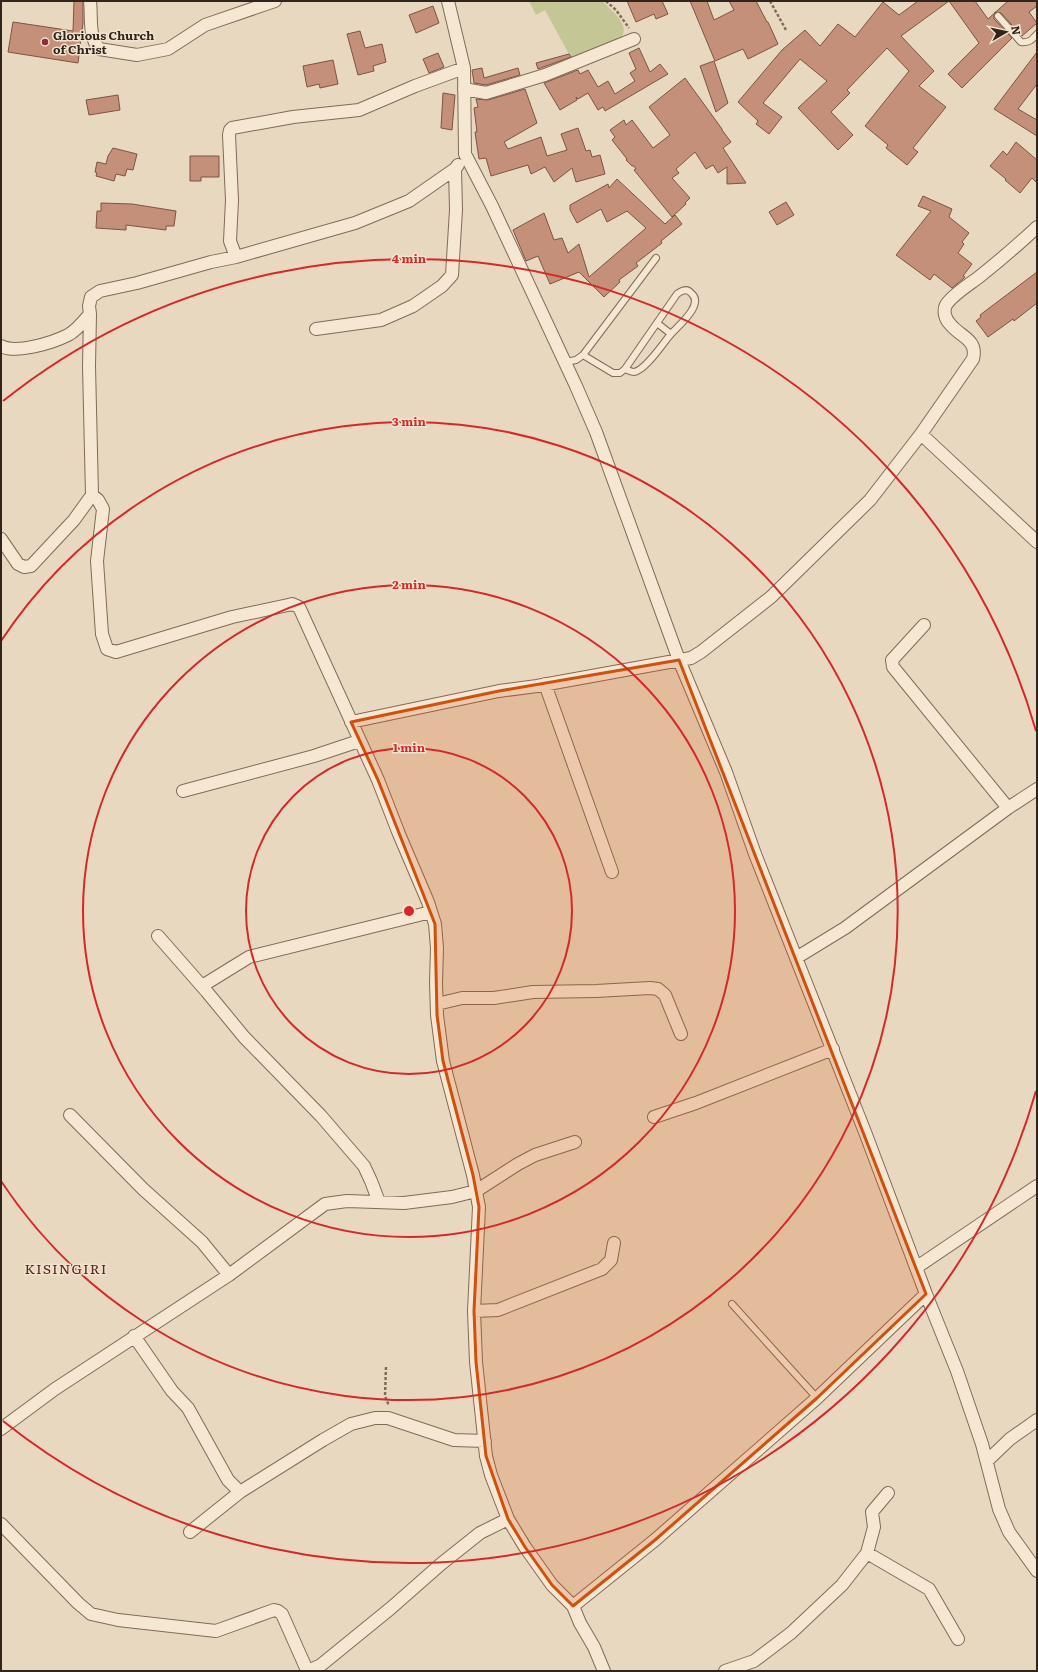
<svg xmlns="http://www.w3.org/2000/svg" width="1038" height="1672" viewBox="0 0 1038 1672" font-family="Literata,serif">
<rect width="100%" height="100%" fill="#e9d8c0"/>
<!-- green -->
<path fill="#c5c695" d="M529,1H602C613,12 635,28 617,42L571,58L545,10L536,15Z"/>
<!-- building -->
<path fill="#c49079" stroke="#7d5341" d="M74,1H83V23L78,63L8,52L13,22L73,31Z
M627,1H662L668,14L656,19L654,14L636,22Z
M690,1H707L714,20L734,10L729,1H756L767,22H768L778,44L748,59L743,49L715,61Z
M918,1H975L988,19L1008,1H1037V6L1029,12L1037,23L1022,36L1001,13L995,12L994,15V19L1012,38L962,88L948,74L979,43L949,1L901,36L934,71L919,86L946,107L913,148L918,152L907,165L886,148L888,145L865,126L909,71L887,48L847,90L850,93L831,112L853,135L838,150L798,108L827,81L800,59L763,103L782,117L769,134L756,124L758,121L738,102L782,50L805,30L820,46L838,24L855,37L883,2L899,15Z
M433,6L439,23L416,33L409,15Z
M360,31L365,48L382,44L386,62L373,66L374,71L358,75L347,34Z
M639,48L650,72L660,64L668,74L605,111L603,107L598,110L588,93L578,99L576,97L577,100L560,110L544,83L578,70L580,74L588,70L598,87L608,81L615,94L635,81L630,73L636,69L629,53Z
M1037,52V84L1018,109L1037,120V136L994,109Z
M438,53L444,67L429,73L423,59Z
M569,54L571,57L538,69L536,63Z
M333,60L338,84L320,88L319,84L307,87L303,66Z
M714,61L728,103L716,112L700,66Z
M482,68L484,78L518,68L520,75L486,85L474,83L472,70Z
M685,78L722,129V130L731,142L723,148L746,183L727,184V167L718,173L713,165L706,169L695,152L676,169L679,173L672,178L690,198L685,203L686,204L672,217L634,170L636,169L634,166H632L626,160L627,159L612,140L615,137L610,130L624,120L626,125L632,120L653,148L670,135L649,107Z
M525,89L537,123L504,142L508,149L541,137L547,156L567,150L561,134L578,128L586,151L590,150L592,157L600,155L605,174L576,182L572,168L554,182L545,167L531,174L528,165L491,176L486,158L479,159L475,132H477L474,108L478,107L476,99L488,100Z
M443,93L455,95L452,130L441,128Z
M118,95L120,110L89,115L86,100Z
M1016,142L1037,160V183L1032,178L1020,193L1005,180L1006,179L990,166L1003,151L1007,155Z
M113,148L137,154L133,170L127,169L125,176L116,174L114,181L96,176L97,173L95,172L97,162L106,164L108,156Z
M190,156H219V177H201V181H190Z
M617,179L665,224L675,215L682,224L661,241L662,243L636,263L638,266L619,280L620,282L604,297L579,272L550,284L538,256L526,261L513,230L544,213L554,240L562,238L568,253L579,244L589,277L646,228L627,211L607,222L601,209L577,223L570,210V205L608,184L609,188Z
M923,196L952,209L949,217L969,233L962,242L964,244L958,253L972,264L963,276L965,277L963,279L952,288L934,274L930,280L896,255L931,211L918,206Z
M786,202L794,215L777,225L769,212Z
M101,203L132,204L176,211L174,226H166V230L126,225V230L96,228L97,211H101Z
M1037,272V303L1014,321L1013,319L988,337L976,321L981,317L980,315Z"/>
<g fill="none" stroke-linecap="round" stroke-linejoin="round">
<defs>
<path id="lane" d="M998,16L1021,42C1029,43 1032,40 1037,34
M583,355L613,373H620L625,369L677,294C681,291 687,288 691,293C705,304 679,325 671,334
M565,362L576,360L583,355L656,258
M625,369C628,370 631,372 634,372C646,370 663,343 671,334L657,323
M732,1304L817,1398"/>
<path id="street" d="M90,1C92,18 88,35 99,49L137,55L168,49L205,25L275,1
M448,1L464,68L465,154L492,206L576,386L596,432L679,660L726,772L755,854L865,1132L926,1294L957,1371L982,1444L999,1509L1009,1532L1037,1571
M464,89L486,93L545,75L634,39
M455,169L409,201L355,223L236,257L211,262L137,283L100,291L91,297L89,306L90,314L89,366L92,495L98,500L103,509L97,561L102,634L107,649L116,652L232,617L288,605L292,604L299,607L378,780L399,834L428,902L435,924L437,948L436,983L437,1015L443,1061L473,1175L479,1207L474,1311L476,1362L486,1456L491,1475L508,1519L525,1547L552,1585L573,1606L580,1623L594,1647L604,1671
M236,257L230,241L232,200L229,135L230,130L232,128L293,117L359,110L415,86L464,68
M316,329L381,320L413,306L442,286L452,275L456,210L455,169L458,165
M1,346C16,354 52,343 68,335C76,331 84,321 90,314
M921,434L1037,542
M1,539L18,564L24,567L31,566L74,520L92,495
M924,625L892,660L893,667L1008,808
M545,684L612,872
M351,722L499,691L537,686L691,658L701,652L771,597L870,500L921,434L973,359C978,339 960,337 950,324C945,319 943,311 946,305C952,295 970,284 979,277C999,261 1018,245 1037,227
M183,791L314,756L359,741
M158,936L207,992L244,1037L321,1116L364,1166L371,1181L379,1202
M796,958L845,928L1008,808L1037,789
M202,986L249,957L431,912
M437,1004L462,998H494L533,992L596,991L650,988L658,989L665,995L681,1034
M70,1115L143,1189L202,1242L229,1275
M654,1117L696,1103L833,1049
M917,1267L1037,1186
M474,1311L498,1310L602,1269L611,1260L614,1243
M134,1336L172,1391L188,1408L228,1480L240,1492L190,1532
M1,1429L55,1389L229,1275L325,1204L347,1201L404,1203L452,1197L476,1191L518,1164L535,1155L575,1142
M987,1461L1010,1439L1037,1420
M240,1492L323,1440L351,1424L375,1418H388L454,1440L485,1441
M1,1524L78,1603L91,1614L118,1620L216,1631L274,1610L278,1611L282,1614L306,1668L310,1670L321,1665L391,1608L441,1564L480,1533L508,1519
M867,1553L929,1589L958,1639
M573,1606L655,1540L817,1398L926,1294
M725,1671L754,1661L791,1633L842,1585L867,1553L874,1527L872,1512L888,1493"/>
</defs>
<!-- lane casing -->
<use href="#lane" stroke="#806a59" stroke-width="8"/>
<!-- street casing -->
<use href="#street" stroke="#806a59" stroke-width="14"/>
<!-- path -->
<path stroke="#806a59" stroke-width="2.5" stroke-dasharray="3 2" stroke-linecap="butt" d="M606,1L616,10L629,28
M770,1L786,30
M386,1367L385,1396L389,1406"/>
<!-- lane -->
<use href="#lane" stroke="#f5e7d2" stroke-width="6"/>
<!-- street -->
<use href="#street" stroke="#f5e7d2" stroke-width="12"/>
</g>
<!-- marked area -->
<path fill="#cd510f" fill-opacity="0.2" stroke="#cd510f" stroke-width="3" stroke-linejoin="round" d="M679,660L926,1294L817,1398L655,1540L573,1606L552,1585L525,1547L508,1519L486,1456L476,1362L474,1311L479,1207L473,1175L443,1061L437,1015L435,924L378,780L351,722L499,691Z"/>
<!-- distance rings -->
<g fill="none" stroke="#d62828" stroke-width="2">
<circle cx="409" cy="911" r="163"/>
<circle cx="409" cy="911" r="326"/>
<path d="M1 641A489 489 0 1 1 1 1181"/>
<path d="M1036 1091A652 652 0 0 1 3 1421M3 401A652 652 0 0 1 1036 731"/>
</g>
<!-- markers -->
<circle fill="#8a2f39" stroke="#f1e3ce" stroke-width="1.5" cx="45" cy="42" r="4"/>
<g text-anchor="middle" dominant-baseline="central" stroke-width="3" stroke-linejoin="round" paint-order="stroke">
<!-- poi labels -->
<g font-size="12" font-weight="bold" fill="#31241d" stroke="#f1e3ce" text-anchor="start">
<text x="53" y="35">Glorious Church<tspan x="53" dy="14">of Christ</tspan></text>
</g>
<!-- quarter labels -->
<g font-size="14" letter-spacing="1" fill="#5a2620" stroke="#f1e3ce">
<text x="66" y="1268">KISINGIRI</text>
</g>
</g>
<circle cx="409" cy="911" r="6" fill="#d62828" stroke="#f1e3ce" stroke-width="2"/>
<g font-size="12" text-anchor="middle" font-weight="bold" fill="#d62828" stroke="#f1e3ce" stroke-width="3" stroke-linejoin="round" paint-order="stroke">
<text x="409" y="263">4 min</text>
<text x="409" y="426">3 min</text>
<text x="409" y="589">2 min</text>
<text x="409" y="752">1 min</text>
</g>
<!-- border -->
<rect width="1038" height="1672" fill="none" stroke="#31241d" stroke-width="4"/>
<!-- north arrow -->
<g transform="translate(1006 32) rotate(81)" stroke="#f1e3ce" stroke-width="3" paint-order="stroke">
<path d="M0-3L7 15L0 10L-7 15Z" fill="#31241d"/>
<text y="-6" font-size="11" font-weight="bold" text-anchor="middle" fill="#31241d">N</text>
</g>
</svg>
